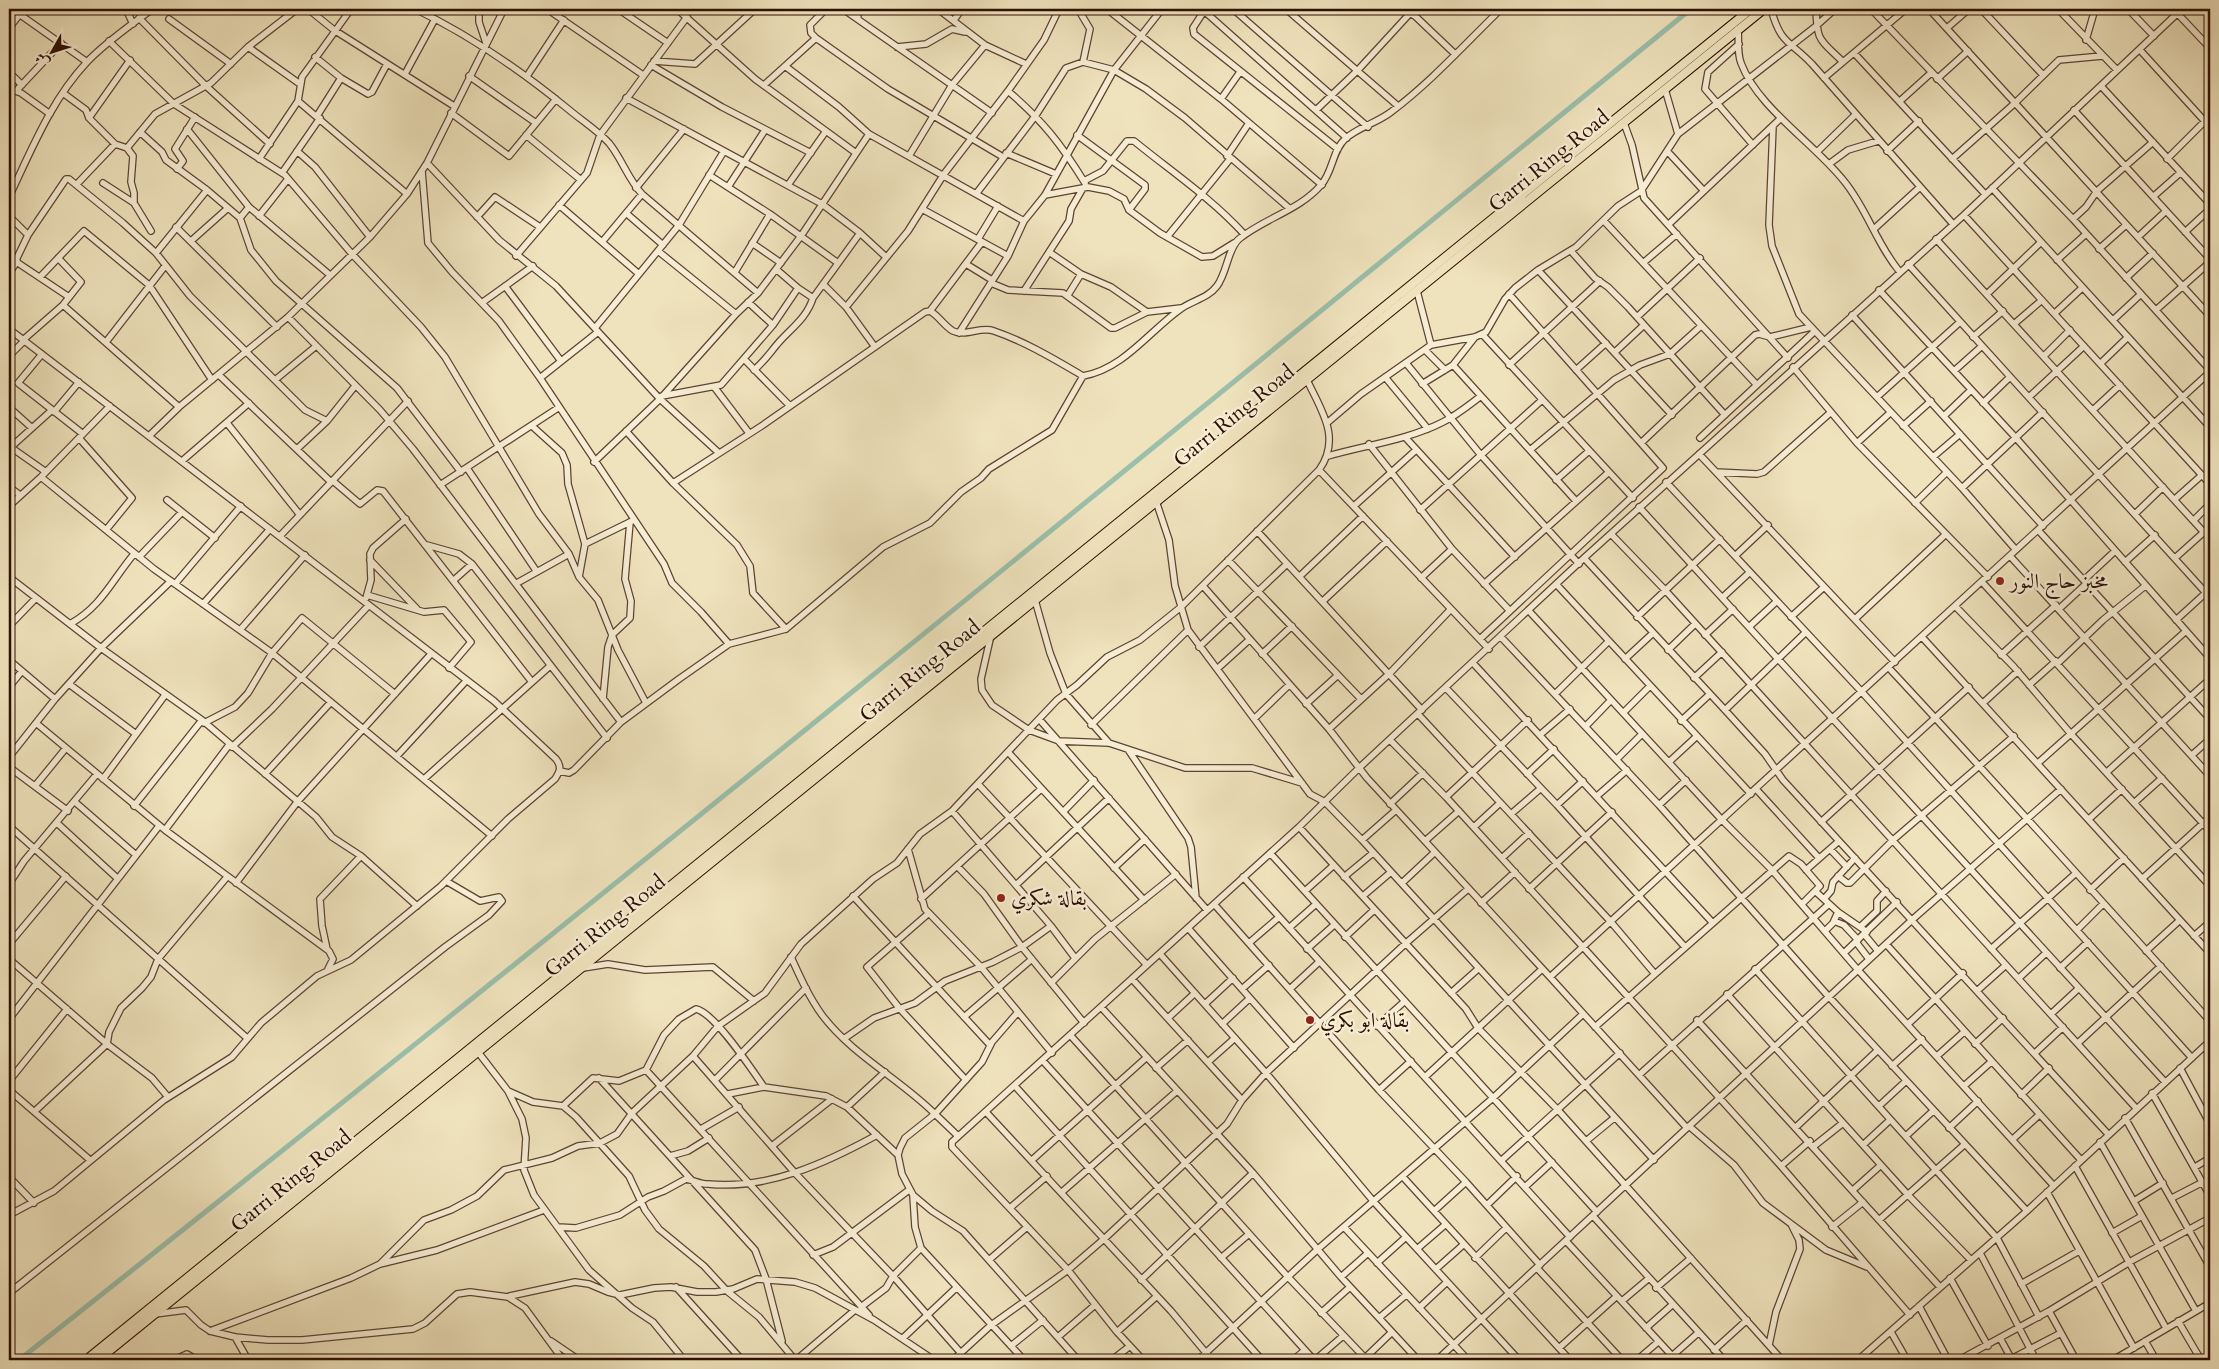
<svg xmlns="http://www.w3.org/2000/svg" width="2219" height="1369" viewBox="0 0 2219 1369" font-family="Cardo,Amiri,serif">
<rect width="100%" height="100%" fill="#efe3bd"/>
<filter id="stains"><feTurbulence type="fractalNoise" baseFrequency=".004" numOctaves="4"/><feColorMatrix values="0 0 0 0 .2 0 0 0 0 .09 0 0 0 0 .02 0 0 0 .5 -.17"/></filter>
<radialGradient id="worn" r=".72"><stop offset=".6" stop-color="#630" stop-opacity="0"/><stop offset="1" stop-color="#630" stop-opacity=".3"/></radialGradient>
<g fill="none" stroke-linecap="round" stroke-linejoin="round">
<!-- canal -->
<path stroke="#9bbfab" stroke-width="5" d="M19,1360C581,915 1136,462 1691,9"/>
<defs>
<path id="minor" d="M12,9L87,62
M126,9L133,24
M308,9L334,30L454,106
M415,9C470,35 520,70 568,109C581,120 597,130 609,143C622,159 628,179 642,194L758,293
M479,9V22L486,43
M547,9L643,75
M618,9L668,43
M677,9L755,79L856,153
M826,9L810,25L811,33L816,38L888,89L1003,157
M843,9L992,113
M857,9L858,19
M938,9L985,45L1026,64
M1078,9L1090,29L1083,62
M1107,9L1221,99L1322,185
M1233,9L1368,127
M1286,9L1398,106
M1402,9L1415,16L1455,54
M1771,9C1781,45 1789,40 1812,64L1953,224
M1816,9C1817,43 1820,39 1843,62
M1871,9L2073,219L2210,370
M1929,9L2210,316
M1981,9L2043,75
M2058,9L2117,70
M2128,9L2154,36
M1203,10L1347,138
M1204,11L1193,28L1194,34L1338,149
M2177,13L2210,48
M139,18L206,86L270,144
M169,19L231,64
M954,20L962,9
M9,28L20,14
M1947,28L1969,9
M1738,29C1739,40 1737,53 1741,63C1757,107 1815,144 1844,181C1867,209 1877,245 1900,272
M2086,40L2095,9
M109,41L174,104L285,175L352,254L421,327L445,357L539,514L569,554L579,577
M1739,44L1708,72L1705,89L1753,145
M248,47L300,84
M897,47L926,44L952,29L965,32
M2140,50L2210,127
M1855,54L1985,194
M315,57L341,78L368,94L372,92L387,64
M654,61L695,64L755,9
M9,63L11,65V74L22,85
M651,65L722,107L811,153
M785,66L839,107L869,134L1024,221
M405,74L435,19
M469,76L536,123
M527,76L564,20
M1824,78L1906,9
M1937,79L1968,51
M764,85L816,38
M2101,86L2210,204
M9,89L21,93L50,114
M1665,89L1678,134
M16,91L61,43
M1008,91C1043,121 1061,144 1085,183
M63,93L86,110L89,118L115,144
M626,98L822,204L860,233L886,257
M1221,99L1240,72
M298,101L407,194
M1900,101L1931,73
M1316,110L1358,70L1414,9
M2074,110L2210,259
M451,113L509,156L556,99
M317,116L341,78
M89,118L130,60
M1624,123L1632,145L1644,198L1788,358
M1773,126L1769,225L1772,246L1799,314L1962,488L2016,550
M187,129L249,207
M140,132L162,152L166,160L207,190L240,218L251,250L276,281L397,388L461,472
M526,135L581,180
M1077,135L1145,185V189L1129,210
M127,148L133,156L131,182L134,193V203
M297,151L315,167L370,237
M1887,151L1919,121
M1668,152L1704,191
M1817,152L1856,114
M1006,153L1056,174
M909,156L952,85L985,45
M1227,156L1249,123
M259,159L298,101L302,77L351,9
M1952,159L2015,103L2059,60L2102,56
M2167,159L2205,121
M427,163L499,240L556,286L660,399L719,453
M1829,164L1848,150L1878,141
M177,169L183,161L175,149L195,117
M422,171L428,243L452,272L499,321L540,378L664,564L672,583L701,612L729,644
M282,173L320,118
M709,175L770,214L838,263
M1084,181L1103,171L1127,141H1134C1172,172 1211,198 1244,234
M103,183L134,203L151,231
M77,184L115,144L127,148L155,114L211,83L248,47L297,9
M788,185L826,131
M728,187L765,130
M636,188L684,129
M1992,188L2210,427
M976,194L1036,115L1066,68L1083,62L1114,70L1146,89L1185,118L1289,208
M1045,195L1088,187L1109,191L1124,199L1129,210L1160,233L1202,257L1213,256L1234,243
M2154,196L2180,173
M9,197C31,151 51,100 87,62C106,42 130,26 152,9
M559,205L639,274
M922,209L1008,256
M626,213L663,245
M1964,215L2210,484
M9,216L28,235
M259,216L288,179
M477,217L495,197L540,227
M240,218L249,207L330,275
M2073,219L2086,207L2097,191L2153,142
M1604,221L1757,385
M1669,224L1781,118
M176,227L277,327
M1874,229L1920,187
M2185,232L2210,209
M1167,237L1230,159
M2138,237L2166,211
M978,239L998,206
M1936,239L2210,539
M191,241L228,208
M602,242L642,194
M752,243L781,263
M2099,249L2126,225
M658,251L736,314
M1571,251L1595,278L1608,287L1628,307L1725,415
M1049,252L1081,274L1111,287L1147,312
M156,253L207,190
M516,256L587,173L600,135L687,17
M9,257L69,297
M16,260L28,235L66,179H69L123,223L156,253L190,296L305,410L327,421
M2057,260L2086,234
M1643,263L1677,234
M966,264L992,280
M1908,264L2206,593
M776,269L798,288
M1538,270L1672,415
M735,272L770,214
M9,274L17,261
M41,276L84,231L149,285L212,380
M2126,278L2153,253
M991,283L1008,290L1063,293L1111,328H1115L1147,312L1181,308
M823,284L846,307L875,347
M505,286L561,361
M1879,290L2016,438L2210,658
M1024,291L1069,221L1071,209L1083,188
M1417,291L1431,345
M1987,294L2040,243
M1068,295L1081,274
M483,302L533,266
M748,302L773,325
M63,305L179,407
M846,307L908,231L944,174L1008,91L1044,40L1059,9
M2156,310L2210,262
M930,311L982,242
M2055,313L2082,288
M1852,315L2043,526
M288,317L380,410L413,449L621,722
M1637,317L1700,258
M2113,320L2141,294
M2014,324L2042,300
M595,328L679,225L724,151
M9,329L494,701L556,759C562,767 560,771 555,779L508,819L441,886L351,960L317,976L261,1023L232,1057L164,1100L54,1191L9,1215
M959,333L1008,256L1024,221L1045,195L1114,70L1162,9
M1482,334L1633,498
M1973,337L2003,311
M23,340L63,305L81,282L58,258
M106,342L165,266
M1425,350L1445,370
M1615,352L1644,325
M42,354L18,383L83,434
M9,356L24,341
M2044,356L2070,330
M744,359L790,406
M1406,363L1480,454L1579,564
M2101,363L2128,337
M1453,365L1576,501
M1509,365L1600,281
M1793,367L1857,443L1988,577
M754,370C765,361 771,351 780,341C793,327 807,317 813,298
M1576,370L1606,343
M1954,371L1982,346
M219,375L331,482
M1385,377L1428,429
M540,378L598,332
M275,380L315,347
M1422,384L1453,365L1475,337
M715,388L749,433
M662,396L721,385L773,325L798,288L813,298L860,233
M1877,397L1960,322
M2029,397L2084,346
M1983,403L2010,377
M2093,410L2120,385
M9,411L12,410L32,428
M54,412L79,382
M1944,416L1971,390
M227,423L300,515
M1327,423L1361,394L1431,345L1475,337L1486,332L1505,299L1515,288L1538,270L1576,247L1618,206L1641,191L1678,134L1815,27L1835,9
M532,426L562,453L567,465L568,484L585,544L579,577L598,600L618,650L646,703
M1903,426L1931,401
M626,431L673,483L737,545L750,566L753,593L786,629
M149,436L179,407L288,317L370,237L407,194L427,163L504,9
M1405,437L1515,557
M79,438L132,498L106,530
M1700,438L1815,331
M1641,443L1755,335L1759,334L1770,337L1811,327
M1857,443L1891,412
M1369,444L1452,549L1510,611
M9,446L46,472
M11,447L52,410
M297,449L327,421L355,386
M1530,450L1614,380L1640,365L1670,354L1701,326
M1699,454L1895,662
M1328,456C1366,445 1408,440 1443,422C1457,415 1469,405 1481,396
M1933,457L1960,434
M182,461L249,403
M594,462L660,399L736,314L758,293L801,236L869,134
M467,468L537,572
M1319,470L1489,649
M1716,472L1757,474L1764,472L1830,413
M41,477L154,569L272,653L492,836
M1556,480L1589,451
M333,481L360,504L377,490L383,491L532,682
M1666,482L1861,691L2192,1058
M673,483L763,425L925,312L930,311C939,316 944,326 953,331C965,337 981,326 994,331C1026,342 1054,359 1083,376C1124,369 1150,330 1182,308C1194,300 1208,298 1217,286C1227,273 1228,248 1239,239C1263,219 1300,210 1321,185C1333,172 1332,151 1345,139C1358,127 1377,123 1391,112C1431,82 1465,44 1501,9
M440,485L558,408
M9,487L20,495
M1962,488L2043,412
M2175,499L2202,475
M167,500L215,538
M1156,501L1169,540L1175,586L1188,630L1310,794L1325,802L1362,840L1654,1160
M1915,503L1947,472
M9,506L41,477L110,406
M1354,506L1416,450
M1639,507L2165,1082
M1420,510L1542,400
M2136,513L2163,487
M2194,520L2210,504
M2038,530L2210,719
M1257,531L1422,710
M1611,534L1665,590L2136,1108
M280,536L408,401
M585,544L632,521
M427,545L459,554L472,564L607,738
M1735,556L1768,525
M2010,556L2210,776
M139,557L182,512
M1584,558L1725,710L1765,754L1783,780L2108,1134
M2175,558L2204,532
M370,560L417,609
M1228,560L1361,699
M2125,562L2155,535
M1300,576L1363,516
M9,577L101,648L202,720L316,817L332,837L361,856L417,906
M1421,578L1452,549
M454,580L472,564
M2084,580L2115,551
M1982,582L2210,831
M517,583L569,554
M175,584L241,506
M1484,584L1609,472
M1557,585L1751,794
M1203,586L1329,729L1367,778L1550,977L2210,372
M367,595L424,612L444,610L471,642L449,668
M1723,597L1750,572
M366,598L371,580L370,554L373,548L406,519
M1035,600L1050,653L1066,694L1109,743
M1323,601L1387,541
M203,604L270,529
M1956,607L2014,667L2071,734L2210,886
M2059,609L2087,583
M1529,611L1722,820L1771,869L1858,970L2054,1186
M1637,617L1720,539
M1791,617L1824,587
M1855,619L1946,534
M2176,620L2210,589
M70,624C102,606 112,580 134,554
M9,626L36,598
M1750,626L1777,601
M240,630L305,555
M991,635L981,679L982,690L992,705L1029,730L1059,741L1109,743L1185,768H1252L1302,783
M1705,635L1733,609
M1501,637L1659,805L1829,997L2027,1211
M1922,637L2210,953
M1480,639L1663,468L1509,294
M1199,647L1287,564
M1668,650L1695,624
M1262,654L1292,626
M2001,655L2056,605
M1625,659L1652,634
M9,660L55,699
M1473,663L1712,922
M2058,663L2103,620L2145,586
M1888,667C1997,784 2103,903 2210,1021
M1217,669L1249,640
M1694,678L1722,652
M69,684L136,734
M2029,685L2056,661
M9,687L22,671
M1446,688L1557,805L1685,947
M1556,693L1609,641
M603,699L608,647L612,635L630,618L631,601L625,579L630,522
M1983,703L2018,671
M1306,704L1338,675
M1725,710L1806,632
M1623,713L1650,686
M1418,714L1611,922L1655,974
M1255,718L1289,685
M1039,719L1207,910
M1681,721L1710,694
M36,723L165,830L329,951L333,959L328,969
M204,723L235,707L248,693L272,653L302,618L395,694
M1091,725L1188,630
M1586,726L1611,700
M1329,729L1390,673L1451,609
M1541,734L1570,709
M1390,740L1446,797L1583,947L1781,1166L1910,1315
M232,747L272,709L369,605
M1129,751L1188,838L1191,847L1196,898
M1008,752L1144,900
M2192,755L2210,739
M397,756L466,681
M9,757L55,699L101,648L171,581
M1617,759L1642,734
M1669,762L1696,737
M2038,763L2186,631
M9,767L68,811
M560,771L569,773L574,770L621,722L679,679L729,644L786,629L883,547L930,523L961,492L981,478L989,469L1052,430L1083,376
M2107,772L2210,679
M265,774L331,702
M1527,774L1554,749
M103,779L165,695
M424,779L550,666
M978,784L1147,965
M35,786L66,748
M1756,789L1819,858
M1597,796L1627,770
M1446,797L1528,720
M75,802L136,855
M2134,803L2162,778
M1390,804L1423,773
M1557,805L1583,781
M1659,805L1686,780
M134,806L202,720
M952,811L1051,926L1075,958
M1063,812L1094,780
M1511,814L1540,789
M2089,819L2122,789
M1821,822L1969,687
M57,823L117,878
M9,826L247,1038
M1299,827L1466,1009L1478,1028L1558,1110L1782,1360
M1474,827L1500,803
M165,830L229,745
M1362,840L1396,810
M1425,841L1459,811
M908,849L925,909L981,967L1052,1053
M1830,849L1847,867
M1270,853L1597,1212
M1502,858L1529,833
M958,867L984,894L1022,947L1084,1023
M1114,868L1145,839
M1806,870L1839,841
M1838,876L1847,883H1850L1893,840L2014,736
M1243,877L1570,1237
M1344,877L1373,853
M2142,879L2210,817
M236,883L298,801L431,654
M1402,883L1435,852
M9,884L24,861L97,774
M1016,885L1109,798
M1529,889L1612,812
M2090,890L2124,858
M1305,891L1334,865
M1815,891L1838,912L1867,932
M853,896L990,1045
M1363,896L1391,872
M921,899L1041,789
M1824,899L1831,891L1833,882L1855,858
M1481,903L1515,872
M1214,904L1379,1090L1466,1182L1540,1265
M929,913L867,967L900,1009L966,1080
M1834,921L1844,925L1858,940
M1860,927L1877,911V901L1886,891
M1188,928L1294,1048
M1289,928L1316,904
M2077,930L2103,904
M1825,931L1833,923L1838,912
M1864,934L1878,951
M2194,936L2210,922
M1345,937L1374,910
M1856,942L1869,959
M1249,943L1278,918
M9,944L66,876
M1886,944L2081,1160
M327,949L322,926L320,899L361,856
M1307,949L1334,925
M1991,949L2075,874
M2146,951L2180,920
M1844,953L1897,902
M1160,954L1266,1073L1374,1202L1519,1360
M791,957C800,977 809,997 822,1015C852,1055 900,1079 935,1114L905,1138L900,1148L898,1155L902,1174L913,1195L932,1211L963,1231L1078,1360
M9,959L107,1044L152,1078L168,1097
M583,968L608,964L645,970L713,967L754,1001
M2060,968L2088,942
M1755,969L1997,1238L2039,1317
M1550,977L1687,1128L1913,919L2061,789
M2019,978L2046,953
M1132,979L1242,1100
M1051,983L1095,939L1176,874
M1291,988L1319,962
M1242,989L1269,965
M1978,990L2006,965
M1451,993L1478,969
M1727,994L1908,1195L1971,1260
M1205,1004L1233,978
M1101,1007L1253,1173L1341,1277L1418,1360
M2051,1014L2078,989
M964,1017L1032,959
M1168,1018L1195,993
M9,1019L159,826
M1697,1020L1940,1287
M1222,1024L1250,998
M1908,1024L1963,973
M1377,1026L1405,1001
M1595,1027L1789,856L1801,864L1820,886L1802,904
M1071,1036L1288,1277L1367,1360
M845,1038L874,1018L915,1003L945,981L993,962L1022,947L1051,926
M2078,1043L2161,966
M1975,1044L2003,1018
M2205,1046L2210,1055
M478,1052L508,1091L522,1119L526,1138L524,1170L534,1195L589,1270L632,1308L653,1322L684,1360
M2035,1053L2063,1027
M693,1056L795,1173L893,1276L967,1360
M1937,1056L1964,1032
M1043,1061L1314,1360
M1208,1062L1235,1038
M1892,1066L1922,1039
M1156,1068L1188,1040
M2180,1068L2210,1124
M646,1070L869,1315
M1639,1075L1829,904
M1425,1077L1541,970
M599,1078L755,1250L766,1279L782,1341
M715,1080L806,988
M9,1081L67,1009
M1015,1086L1262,1360
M1964,1086L1991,1062
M9,1090L90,1160
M1379,1090L1411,1061
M508,1091L533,1102L563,1106L576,1117L629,1176L645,1210L659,1229L704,1266L727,1291L759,1317L795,1360
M2152,1093L2210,1196
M728,1094L764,1087L826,1096L847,1107L898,1155
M2021,1095L2049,1068
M563,1106L593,1078L619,1081L646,1070L664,1035L679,1019L696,1009C715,1013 752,1070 764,1087
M1879,1106L1906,1081
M847,1107L885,1072
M35,1111L107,1044L109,1032L121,1008L142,988L151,977L158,959L227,877
M986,1112L1171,1311L1212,1360
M2125,1118L2210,1267
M1689,1126L1734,1165L1763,1203L1826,1250L1867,1267
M1796,1127L1878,1050
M1949,1128L1978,1101
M701,1129L739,1107
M958,1136L935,1114L982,1062L992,1042L1018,1012
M1906,1136L1933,1111
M2013,1139L2039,1115
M1586,1141L1614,1118
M2100,1142L2196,1311
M1863,1145L1890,1120
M772,1146L832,1099
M1814,1146L1843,1123
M670,1156L688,1151L709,1138
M1032,1160L1147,1057
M1502,1160L1620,1053
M1781,1166L1810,1141
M2075,1166L2166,1328
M2195,1167L2210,1158
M9,1177L34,1203
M1403,1177L1570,1360
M1526,1186L1552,1162
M1853,1190L1881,1165
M1062,1192L1177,1091
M2047,1192L2134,1348
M913,1196L915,1227L921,1248L1024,1360
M2172,1198L2203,1182
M2134,1201L2163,1183
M1487,1205L1517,1176
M1010,1208L1047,1176
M1434,1211L1466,1182
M1593,1216L1724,1360
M1879,1220L1964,1145
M558,1227L576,1228L620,1215L648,1197L664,1191L686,1179C693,1180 700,1184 708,1184C768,1190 826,1163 877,1135
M1344,1227L1468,1360
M1832,1227L1863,1202
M2112,1233L2142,1216
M1566,1241L1676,1360
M1417,1249L1446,1224
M1980,1253L2036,1360
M813,1255L833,1247L909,1190
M1221,1258L1249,1234
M1475,1258L1506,1228
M989,1260L1027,1227
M1377,1263L1406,1237
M380,1264L424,1220L451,1210L477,1196L504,1170L552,1158L578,1146L600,1143L617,1134L632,1113L693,1056L718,1026L765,993L801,944L873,879L897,863L920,834L952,811L965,797L1057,700L1077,685L1107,657L1140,640L1181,607L1319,470C1342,438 1321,410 1307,380
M1537,1268L1622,1360
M1436,1269L1463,1245
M1341,1277L1368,1253
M1950,1278L1988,1346
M1141,1280L1253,1173
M2021,1284L2079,1251
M676,1287L742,1360
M1656,1288L1691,1258
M9,1293L445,947L489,915L502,901L499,897L480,901L446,881
M510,1296L575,1282L589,1284L608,1292L620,1295L654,1288L671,1287L697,1292H716L733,1289L757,1279L795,1282L815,1288L874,1320L934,1360
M1622,1301L1648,1279
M1919,1306L1948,1360
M861,1307L886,1288L893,1276L921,1248
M1419,1308L1447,1282
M2049,1311L2076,1360
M1321,1313L1350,1287
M155,1314L186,1310L201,1325L210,1331L235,1337L268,1340H302L413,1329L425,1323L457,1294L470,1292L508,1297L525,1308L563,1360
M1379,1318L1406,1295
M2178,1321L2201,1360
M1646,1328L1672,1305
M210,1331L351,1278L380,1264L437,1250L544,1210
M1117,1332L1157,1296
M1891,1332L1907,1360
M235,1337L248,1360
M1058,1337L1095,1305
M903,1338L956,1288
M2000,1338L2012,1360
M551,1341L579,1360
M2145,1341L2156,1360
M1769,1345L1776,1312L1800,1249L1799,1240L1792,1226
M1011,1346L1043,1320
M1559,1348L1617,1296
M1714,1350L1747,1320
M1672,1356L1698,1333
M1365,1358L1392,1332
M174,1360L187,1354L197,1360
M796,1360L855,1310
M953,1360L990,1326L1068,1270L1104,1239L1227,1124L1242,1100L1266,1073L1405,944L1468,889
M1112,1360L1130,1346
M1143,1360L1117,1332L1068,1270L952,1147V1142L1299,827L1359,768L1584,558L1964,215L2182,9
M1198,1360L1318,1249L1494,1097L1583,1014
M1293,1360L1304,1351
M1315,1360L1343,1336
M1437,1360L1687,1128
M1637,1360L1658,1342
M1858,1360L2027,1211L2210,1041
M1959,1360L2049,1311L2133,1260L2210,1218
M2009,1360L2061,1333
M2113,1360L2210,1303"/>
<path id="highway" d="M86,1360L1751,9
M98,1360L1764,9"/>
</defs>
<!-- minor casing -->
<use href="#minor" stroke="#5e4331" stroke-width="8"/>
<!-- highway casing -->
<use href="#highway" stroke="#2e0e02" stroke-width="10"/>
<!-- minor -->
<use href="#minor" stroke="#f5edd4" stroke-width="5.5"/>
<!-- highway -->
<use href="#highway" stroke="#efe3bd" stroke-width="8"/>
</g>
<!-- markers -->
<g fill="#8f2418" stroke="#f5edd4" stroke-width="2">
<circle cx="2000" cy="581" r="5"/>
<circle cx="1001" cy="898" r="5"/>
<circle cx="1310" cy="1020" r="5"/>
</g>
<g text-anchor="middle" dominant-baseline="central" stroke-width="5" stroke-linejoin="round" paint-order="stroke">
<!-- street labels -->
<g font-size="21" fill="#2e0e02" stroke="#f5edd4">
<text transform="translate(1549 161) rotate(-39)">Garri Ring Road</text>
<text transform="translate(1234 416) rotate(-39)">Garri Ring Road</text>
<text transform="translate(920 671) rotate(-39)">Garri Ring Road</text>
<text transform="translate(605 926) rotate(-39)">Garri Ring Road</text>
<text transform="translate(291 1181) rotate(-39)">Garri Ring Road</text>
</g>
<!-- poi labels -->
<g font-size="21" fill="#2e0e02" stroke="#f5edd4" text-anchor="start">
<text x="2010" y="581">مخبز حاج النور</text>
<text x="1011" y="898">بقالة شكري</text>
<text x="1320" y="1020">بقالة ابو بكري</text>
</g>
</g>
<!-- margin -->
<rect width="2219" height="1369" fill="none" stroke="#efe3bd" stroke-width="30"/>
<rect x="10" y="10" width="2199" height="1349" fill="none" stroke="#2e0e02" stroke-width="2.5"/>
<rect x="15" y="15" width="2189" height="1339" fill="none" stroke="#2e0e02"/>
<!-- north arrow -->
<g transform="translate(52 52) rotate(231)" stroke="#f5edd4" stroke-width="4" paint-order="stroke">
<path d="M0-4L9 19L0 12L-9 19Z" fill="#2e0e02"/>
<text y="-8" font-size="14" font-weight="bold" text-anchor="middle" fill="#2e0e02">ش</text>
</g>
<rect width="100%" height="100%" filter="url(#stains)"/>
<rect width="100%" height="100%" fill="url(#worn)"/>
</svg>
